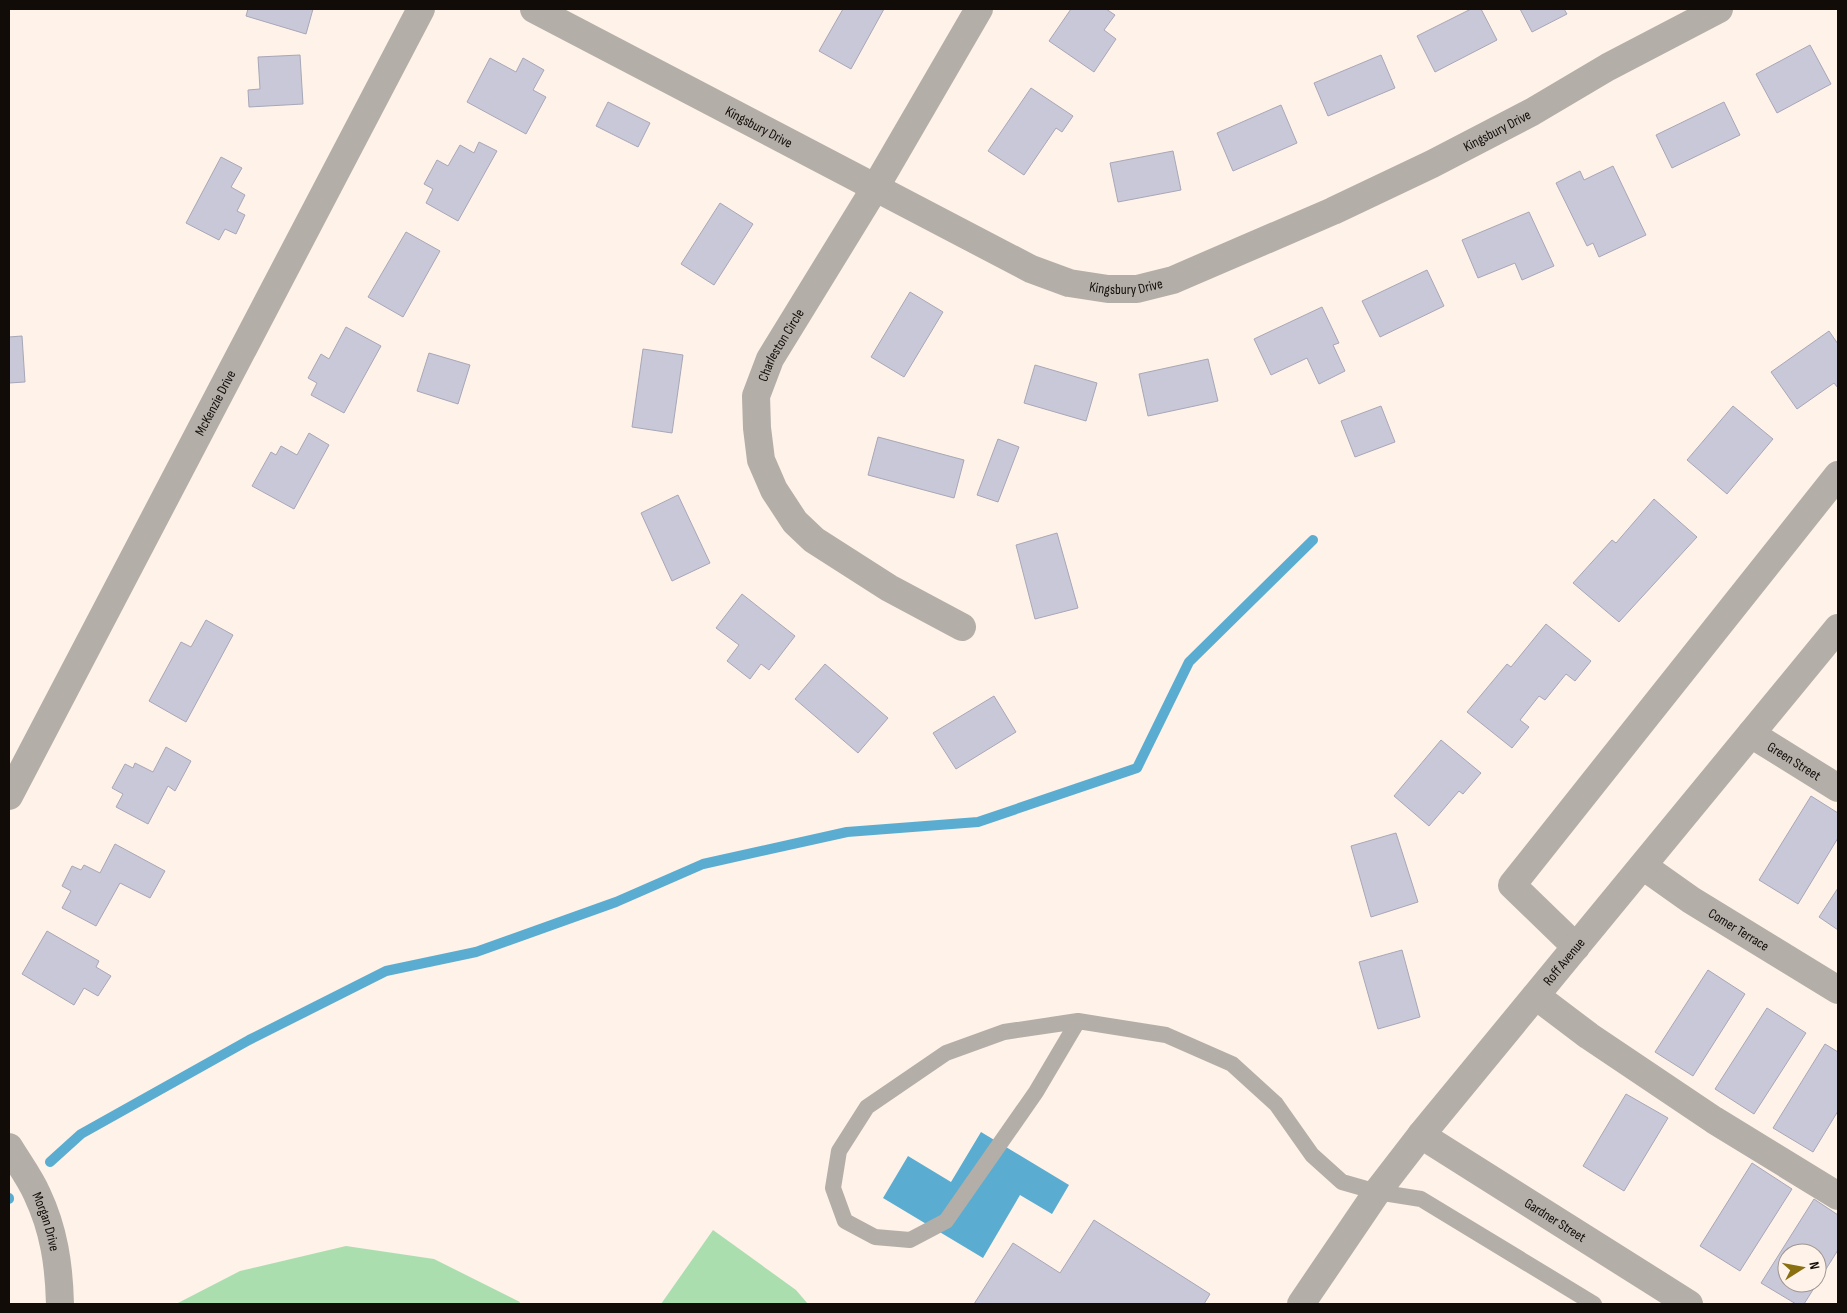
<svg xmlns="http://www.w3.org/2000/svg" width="1847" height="1313" viewBox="0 0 1847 1313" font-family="'Sofia Sans Condensed',sans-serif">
<rect width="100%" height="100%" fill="#fef2e9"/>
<!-- garden -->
<path fill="#abdeaf" d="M713,1230L796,1290L808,1304H661Z
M346,1246L434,1259L520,1302L519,1304H176L240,1271Z"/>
<!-- water -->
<path fill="#5aadd0" d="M981,1132L1069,1185L1052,1214L1020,1195L983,1258L883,1198L908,1156L951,1182Z"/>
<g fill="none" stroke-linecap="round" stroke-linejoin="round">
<!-- stream -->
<path stroke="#5aadd0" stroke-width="10" d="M50,1162L81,1134L249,1040L386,971L476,952L616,902L703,864L847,832L978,822L1137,768L1189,662L1313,540
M9,1199V1198"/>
</g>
<!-- building -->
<path fill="#c9c8d9" stroke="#a8a7b7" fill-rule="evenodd" d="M248,9H313L306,34L246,16Z
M843,9H884L851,69L819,51Z
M1071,9H1106L1115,15L1104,30L1116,39L1094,72L1049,41Z
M1471,9H1481L1497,40L1435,72L1417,36Z
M1520,9H1564L1567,14L1532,32Z
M1810,45L1831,84L1777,113L1756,74Z
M300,55L303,104L249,107L248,90L260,89L258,57Z
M1381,55L1395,88L1328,116L1314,83Z
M490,58L516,72L523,58L544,70L533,90L546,97L526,134L467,102Z
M1031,88L1073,116L1062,132L1056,128L1024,175L988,151Z
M608,102L650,123L638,147L596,126Z
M1724,102L1740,135L1672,168L1656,135Z
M1281,105L1297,143L1233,171L1217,133Z
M479,142L497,151L458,221L426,203L433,189L424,184L437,160L448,166L460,145L474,153Z
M1173,151L1181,190L1118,202L1110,163Z
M221,157L242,168L231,187L245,195L237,211L245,215L236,234L225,229L219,240L186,223Z
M1613,166L1646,235L1599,257L1593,243L1587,246L1556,183L1580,171L1584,180Z
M720,203L753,224L714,285L681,264Z
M1529,212L1554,266L1522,280L1515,263L1478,278L1462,240Z
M406,232L440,251L403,317L368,297Z
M1427,270L1444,306L1380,337L1362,301Z
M910,292L943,312L904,377L871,357Z
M1322,307L1339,343L1333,345L1345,371L1319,384L1307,358L1271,375L1254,339Z
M346,327L381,346L344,413L311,395L317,383L308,378L321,354L329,359Z
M1829,331L1838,344V388L1834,383L1797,409L1771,372Z
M22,336L25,382L9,383V337Z
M643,349L683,355L672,433L632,427Z
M429,353L470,365L458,404L417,391Z
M1208,359L1218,401L1148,416L1139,374Z
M1035,365L1097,383L1086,421L1024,403Z
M1381,406L1395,442L1355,457L1341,421Z
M1733,406L1773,439L1727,494L1687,460Z
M309,433L329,445L294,509L252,486L271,452L276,455L281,446L297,455Z
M878,437L964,460L954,498L868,475Z
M998,439L1019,447L998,502L977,495Z
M678,495L710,563L672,581L641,513Z
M1654,499L1697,537L1619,622L1573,583L1612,540L1616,543Z
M1057,533L1078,608L1035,619L1016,545Z
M742,594L795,636L769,670L761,664L750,679L727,661L739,645L716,628Z
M206,620L233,635L186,722L149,701L181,642L191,647Z
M1546,624L1591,661L1575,681L1566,674L1545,700L1539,696L1520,720L1529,727L1512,748L1467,712L1507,664L1511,667Z
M825,664L888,718L858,753L795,699Z
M994,696L1016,732L956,769L933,733Z
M1441,740L1481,773L1463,794L1459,791L1429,826L1394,796Z
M166,747L191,761L175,791L168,786L148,824L116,807L123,794L112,788L125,764L133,768L135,763L153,772Z
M1811,796L1838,813V838L1798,904L1759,880Z
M1396,833L1418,902L1371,917L1351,846Z
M115,844L165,871L150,898L120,883L96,926L62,908L71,891L62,886L72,866L81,870L84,865L100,873Z
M1838,888V930L1819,917Z
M47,931L99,961L96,967L111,976L98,996L84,988L74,1005L22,974Z
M1402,950L1420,1017L1378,1029L1359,962Z
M1708,970L1745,994L1693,1076L1655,1052Z
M1767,1008L1806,1033L1754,1114L1715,1089Z
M1825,1044L1838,1052V1111L1813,1152L1773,1128Z
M1626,1094L1668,1118L1624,1191L1583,1166Z
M1752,1163L1792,1189L1740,1271L1700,1246Z
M1814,1199L1838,1215V1250L1804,1304H1796L1761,1283ZM1787,1253H1817V1283H1787Z
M1094,1220L1210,1294L1204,1304H974L1013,1243L1060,1273Z"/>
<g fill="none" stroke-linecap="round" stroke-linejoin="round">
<!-- service -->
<path stroke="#b3aea8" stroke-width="16" d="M1078,1021L1036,1092L946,1221L910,1240L875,1237L845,1221L833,1188L839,1151L867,1107L946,1053L1004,1032L1078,1021L1166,1035L1232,1064L1276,1104L1312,1155L1342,1182L1377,1192L1421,1199L1594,1304"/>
<!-- minor -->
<g stroke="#b3aea8" stroke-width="28">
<path id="s1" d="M534,9L1031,269L1069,283L1108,289H1137L1173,280L1333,211L1432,164L1532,112L1608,67L1719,9"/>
<path id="s2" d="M962,627L889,588L814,540L795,522L774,490L761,460L757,428L756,396L770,359L875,188L979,9"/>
<path id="s3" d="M1751,734L1838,788"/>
<path id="s4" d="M9,796L421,9"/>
<path id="s5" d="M1643,866L1691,900L1838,990"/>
<path d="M1576,947L1512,885L1838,475"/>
<path d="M1536,996L1589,1036L1714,1120L1838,1196"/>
<path id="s6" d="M1421,1135L1689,1304"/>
<path id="s7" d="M9,1147C18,1162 30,1178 37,1194C54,1230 59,1265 60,1304"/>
<path id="s8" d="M1301,1304L1377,1192L1421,1135L1838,628"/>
</g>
</g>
<g text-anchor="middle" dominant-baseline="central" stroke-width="4" stroke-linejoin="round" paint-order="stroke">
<!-- street labels -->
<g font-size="14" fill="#110c08" stroke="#fef2e9">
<text stroke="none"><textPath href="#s1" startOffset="254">Kingsbury Drive</textPath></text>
<text stroke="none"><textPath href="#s1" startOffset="1064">Kingsbury Drive</textPath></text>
<text stroke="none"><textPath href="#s1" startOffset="659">Kingsbury Drive</textPath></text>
<text stroke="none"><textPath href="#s2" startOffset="390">Charleston Circle</textPath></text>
<text stroke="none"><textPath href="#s4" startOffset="444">McKenzie Drive</textPath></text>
<text stroke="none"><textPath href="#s3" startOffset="51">Green Street</textPath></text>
<text stroke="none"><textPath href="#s5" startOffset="115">Comer Terrace</textPath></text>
<text stroke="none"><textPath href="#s8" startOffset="432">Roff Avenue</textPath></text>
<text stroke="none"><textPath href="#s6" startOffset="159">Gardner Street</textPath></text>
<text stroke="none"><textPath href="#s7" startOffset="84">Morgan Drive</textPath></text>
</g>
</g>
<!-- border -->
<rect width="1847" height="1313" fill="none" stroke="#110c08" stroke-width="20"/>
<!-- north arrow -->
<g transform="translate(1802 1268) rotate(79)"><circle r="24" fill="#fef2e9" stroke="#9f968f"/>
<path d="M0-4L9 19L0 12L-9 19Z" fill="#896f0f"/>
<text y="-8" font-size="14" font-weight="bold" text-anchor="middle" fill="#110c08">N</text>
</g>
</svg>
